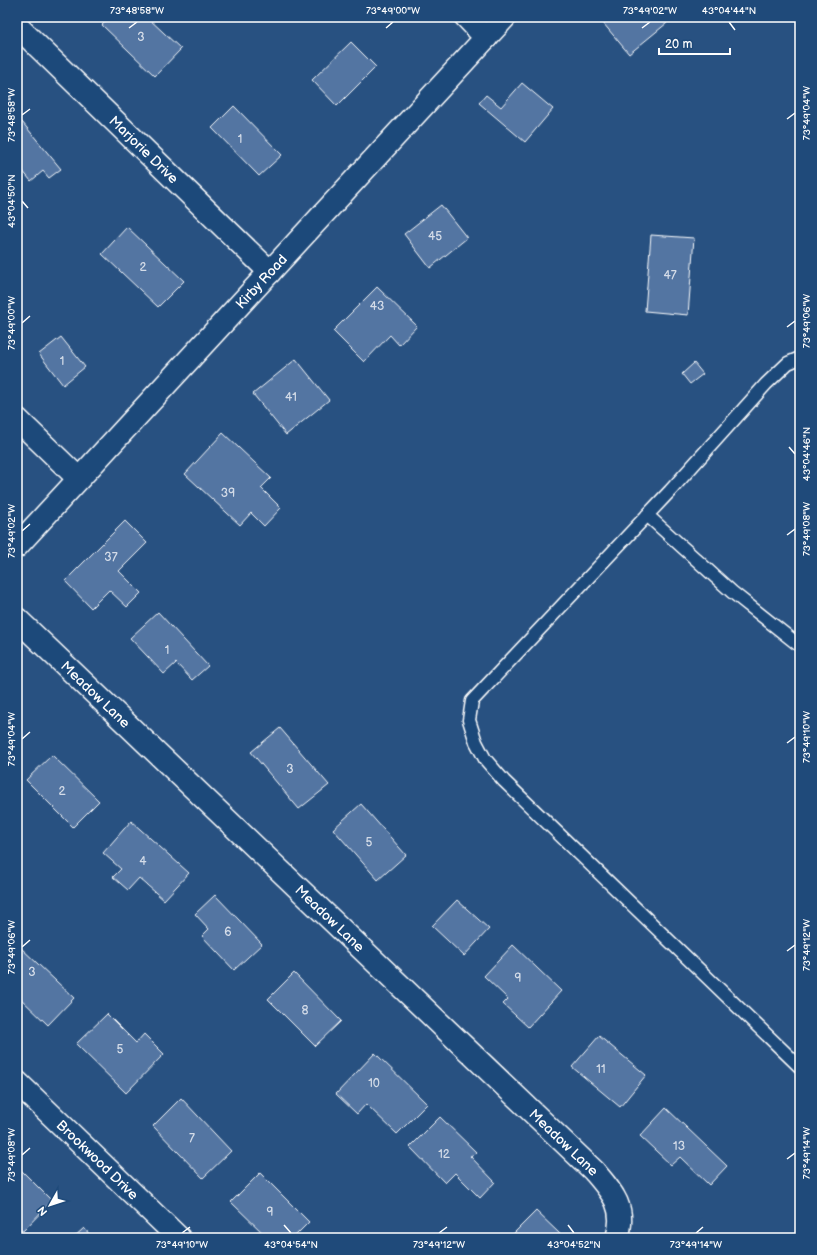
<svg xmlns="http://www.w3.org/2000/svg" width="817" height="1255" viewBox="0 0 817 1255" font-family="'Balsamiq Sans',sans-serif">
<rect width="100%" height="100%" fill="#285181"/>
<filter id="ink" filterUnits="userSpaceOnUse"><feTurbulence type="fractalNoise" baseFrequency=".025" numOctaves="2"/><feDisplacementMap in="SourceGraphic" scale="8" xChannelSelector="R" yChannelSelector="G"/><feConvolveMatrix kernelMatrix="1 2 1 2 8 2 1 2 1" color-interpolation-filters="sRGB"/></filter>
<g filter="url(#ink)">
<!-- building -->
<path fill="#5275a2" stroke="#fff" d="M110,17H147L181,49L155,76L102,25Z
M598,17H662L667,23L629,54Z
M351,42L376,67L337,106L312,80Z
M522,83L553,109L525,142L479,103L486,95L501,107Z
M234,106L282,155L259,176L212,128Z
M22,122L61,169L49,178L43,171L31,181L17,164V126Z
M441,205L467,238L430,268L404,234Z
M127,227L184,281L158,307L102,254Z
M651,235L694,238L688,315L645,311Z
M377,287L417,326L399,345L390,335L364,362L333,331Z
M61,337L85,367L63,385L39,354Z
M296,359L329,400L286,435L253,394Z
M694,363L703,374L690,384L682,374Z
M223,433L271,478L261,488L281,508L264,526L251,513L240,525L185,474Z
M125,521L147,543L119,571L141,593L127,607L109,590L91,608L65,581Z
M158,612L208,666L192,680L176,663L164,674L130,638Z
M280,728L329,785L299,809L251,752Z
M52,755L99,801L73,827L26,780Z
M361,804L406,855L378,880L333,829Z
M131,821L189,873L164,900L139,878L128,890L113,877L121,869L103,853Z
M215,895L262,944L234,970L202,936L209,929L195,914Z
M457,900L489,929L464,956L432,926Z
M513,945L561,991L528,1027L503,1004L508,999L484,976Z
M20,947L74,998L48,1025L17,995V950Z
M294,973L341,1021L315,1046L268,999Z
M107,1014L136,1043L144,1034L164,1054L126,1093L76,1044Z
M599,1036L646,1075L620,1107L572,1067Z
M375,1053L427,1104L397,1134L366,1104L357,1114L336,1094Z
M181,1098L231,1151L203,1178L153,1126Z
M666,1108L727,1166L709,1185L680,1157L671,1165L640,1136Z
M440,1117L477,1153L470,1156L495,1182L480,1198L455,1173L445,1183L410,1147Z
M17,1166L52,1201L23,1231L17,1226Z
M260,1173L309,1222L293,1238H268L231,1202Z
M536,1211L560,1234L556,1238H509Z
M84,1228L93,1238H73Z"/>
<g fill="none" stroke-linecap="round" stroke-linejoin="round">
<defs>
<path id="service" d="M800,358L788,363L766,384L670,491L472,701L469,720L476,742L485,759L504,781L800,1067
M647,515L732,592L800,646"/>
<g id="minor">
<path d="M466,17L486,38"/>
<path id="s1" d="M17,26L270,272"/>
<path d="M17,419L78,478"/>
<path id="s2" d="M17,546L505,17"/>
<path id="s3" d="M17,619L594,1171C612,1192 627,1208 617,1238"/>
<path id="s4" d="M17,1082L179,1238"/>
</g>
</defs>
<!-- service casing -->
<use href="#service" stroke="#fff" stroke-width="15"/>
<!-- minor casing -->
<use href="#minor" stroke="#fff" stroke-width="25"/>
<!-- service -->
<use href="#service" stroke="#1f4a7a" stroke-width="12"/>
<!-- minor -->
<use href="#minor" stroke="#1f4a7a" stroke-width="22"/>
</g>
</g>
<!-- ticks -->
<path fill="none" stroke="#fff" stroke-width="1.5" d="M729,22L735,30M129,28L137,22M386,28L393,22M642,28L650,22M22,115L30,109M787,119L795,113M22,201L28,208M22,323L30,316M787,327L795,321M789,447L795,454M22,531L30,524M787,535L795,529M22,739L30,732M787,743L795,737M22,947L30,940M787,951L795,945M22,1155L30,1148M787,1159L795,1153M284,1225L291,1233M568,1225L574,1233M182,1233L190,1227M439,1233L447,1227M696,1233L703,1227"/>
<g text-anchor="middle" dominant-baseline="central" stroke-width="3" stroke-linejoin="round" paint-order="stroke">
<!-- number labels -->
<g font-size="12" fill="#d4dce8">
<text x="141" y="37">3</text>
<text x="240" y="139">1</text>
<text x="435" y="236">45</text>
<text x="143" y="267">2</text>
<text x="670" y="275">47</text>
<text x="377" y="306">43</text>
<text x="62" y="361">1</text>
<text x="291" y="397">41</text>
<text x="228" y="493">39</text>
<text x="111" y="557">37</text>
<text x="167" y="650">1</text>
<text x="290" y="769">3</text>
<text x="62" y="791">2</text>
<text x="369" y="842">5</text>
<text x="143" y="861">4</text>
<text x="228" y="932">6</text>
<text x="32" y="972">3</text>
<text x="518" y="978">9</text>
<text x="305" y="1010">8</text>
<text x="120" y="1049">5</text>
<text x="601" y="1069">11</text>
<text x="374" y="1083">10</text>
<text x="192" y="1138">7</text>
<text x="679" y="1146">13</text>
<text x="444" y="1154">12</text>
<text x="270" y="1212">9</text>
</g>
<!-- street labels -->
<g font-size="14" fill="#fff" stroke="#1f4a7a">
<text stroke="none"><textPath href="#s1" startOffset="177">Marjorie Drive</textPath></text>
<text stroke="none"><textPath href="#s2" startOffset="360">Kirby Road</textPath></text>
<text stroke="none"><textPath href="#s3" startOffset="109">Meadow Lane</textPath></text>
<text stroke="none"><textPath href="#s3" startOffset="433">Meadow Lane</textPath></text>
<text stroke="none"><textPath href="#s3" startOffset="757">Meadow Lane</textPath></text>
<text stroke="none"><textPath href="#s4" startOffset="112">Brookwood Drive</textPath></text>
</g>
</g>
<!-- margin -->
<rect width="817" height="1255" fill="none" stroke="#1f4a7a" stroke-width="44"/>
<!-- north arrow -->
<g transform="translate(50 1205) rotate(231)" stroke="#1f4a7a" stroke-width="3" paint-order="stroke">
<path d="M0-3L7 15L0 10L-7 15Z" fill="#ffffff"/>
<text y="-6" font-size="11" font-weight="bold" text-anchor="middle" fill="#ffffff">N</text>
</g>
<!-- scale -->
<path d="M659 48v6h71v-6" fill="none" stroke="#ffffff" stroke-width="2"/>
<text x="665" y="48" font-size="12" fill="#ffffff" stroke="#1f4a7a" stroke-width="3" paint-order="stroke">20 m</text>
<rect x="22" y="22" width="773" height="1211" fill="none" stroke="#fff" stroke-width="1.5"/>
<g font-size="10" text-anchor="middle" fill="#fff">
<text x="137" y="14">73°48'58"W</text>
<text x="393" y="14">73°49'00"W</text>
<text x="650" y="14">73°49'02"W</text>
<text x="729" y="14">43°04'44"N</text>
<text transform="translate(806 113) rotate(-90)" y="4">73°49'04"W</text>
<text transform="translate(11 115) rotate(-90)" y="4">73°48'58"W</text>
<text transform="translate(11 201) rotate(-90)" y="4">43°04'50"N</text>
<text transform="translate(806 321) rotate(-90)" y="4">73°49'06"W</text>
<text transform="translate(11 323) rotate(-90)" y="4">73°49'00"W</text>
<text transform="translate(806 454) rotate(-90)" y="4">43°04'46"N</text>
<text transform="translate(806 529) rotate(-90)" y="4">73°49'08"W</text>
<text transform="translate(11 531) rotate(-90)" y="4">73°49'02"W</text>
<text transform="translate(806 737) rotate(-90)" y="4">73°49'10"W</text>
<text transform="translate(11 739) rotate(-90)" y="4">73°49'04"W</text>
<text transform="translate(806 945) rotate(-90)" y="4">73°49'12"W</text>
<text transform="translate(11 947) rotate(-90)" y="4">73°49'06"W</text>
<text transform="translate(806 1153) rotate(-90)" y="4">73°49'14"W</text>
<text transform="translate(11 1155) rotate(-90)" y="4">73°49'08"W</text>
<text x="182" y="1248">73°49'10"W</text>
<text x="291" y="1248">43°04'54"N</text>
<text x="439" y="1248">73°49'12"W</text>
<text x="574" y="1248">43°04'52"N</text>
<text x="696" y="1248">73°49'14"W</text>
</g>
</svg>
